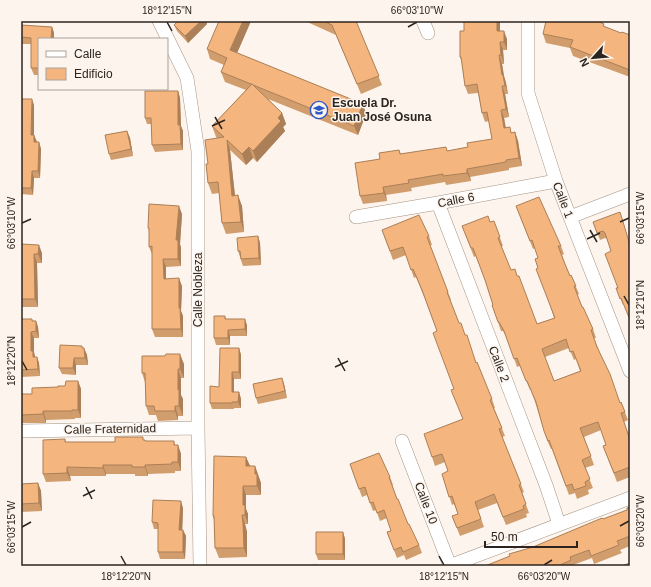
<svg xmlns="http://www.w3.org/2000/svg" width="651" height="587" viewBox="0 0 651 587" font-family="Helvetica,sans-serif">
<rect width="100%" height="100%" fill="#fcf4ed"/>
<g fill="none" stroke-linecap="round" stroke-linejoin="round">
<defs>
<path id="street" d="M159,21L187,78L198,151V428L200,566
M423,21L428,33
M528,21V93L556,181L630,371
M438,203L546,485L559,524
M356,217L438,203L556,181
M570,217L630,194
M21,431L198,428
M402,441L450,566
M449,566L630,498"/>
</defs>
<!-- street casing -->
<use href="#street" stroke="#a59383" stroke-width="14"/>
<!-- street -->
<use href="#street" stroke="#fff" stroke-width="13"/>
</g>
<!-- wall -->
<path fill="#d29d6c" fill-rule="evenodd" d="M178,21H206L207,24L188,43L177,31L174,25Z
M251,21L237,53L363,104L366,114L358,135L268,99L282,113L286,124L283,127L285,131L257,162L253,158L246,165L230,150L235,195L242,206L244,232L226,234L222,223L219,193L212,194L208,183V164L217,138L216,137L212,126L246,90L225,82L221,72L224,65L210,59L207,49Z
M305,21H356L382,85L361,94L336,35Z
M464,21H500V31L507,39V50H503L504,64H502L504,76L506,83L508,94H505L509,117L504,118L506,128L512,133L515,132L518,141L522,166L509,168V170L470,177L471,181L446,185L445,182L411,188L412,191L386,195L387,201L363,204L360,196L380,159L399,150L401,154L448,151L468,147L492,139L489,121L485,122L482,113L478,93L468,94L465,86L462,63L460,57L464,31Z
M594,22L606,27L621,33L630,35V77L573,56L570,48L546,43L543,34Z
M21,25L52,27L54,33L39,39V75H34L31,68V44H21Z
M178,91L180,98L181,126L183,131V150L155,152L152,145V124H147L145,118Z
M21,99L34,105V135L37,142H39L41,149L40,178H34L33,195L21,194Z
M127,131L130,138L133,156L111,160L109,154Z
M516,206L561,246L564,254L562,255L565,264L570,276L571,275L579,294L577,295L582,307L593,329L596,338H594L620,403L621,402L628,420L624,422L630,439V477L617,482L603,446L606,445L601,430L584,437L594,465L585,468L593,488L588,490L589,494L577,499L575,493L569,495L552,449H551L547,440L536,405L531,390H530L520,366L517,367L507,338L503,331H501L492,305H493L486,283L476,256L474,257L462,226L490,222L494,221L503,246H501L511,270L517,276L537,324L554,318L538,268V258L535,248L533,249ZM569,348L574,360L576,359L580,371L554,381L545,357Z
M182,214L180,244L181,248V266L166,267V279L182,286L181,311L183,316V337H155L152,329V254L149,247V231L148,228Z
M623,219V305L619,295L618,288L611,251L607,239L605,238L600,240L593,222Z
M382,230L429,236L432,245H430L448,292L451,300H450L459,323L492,399L495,408H494L505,436L502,437L524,492L522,493L529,513L526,514L527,517L506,525L497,503L478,510L484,527L460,536L452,516L458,514L454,504L452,505L442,474L448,471L445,462L435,466L432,457L463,419L437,331L425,299L416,277L414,278L406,255L393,260Z
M258,236L260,243L261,265L243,266L238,251Z
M21,244L42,253V263H37L38,307H21Z
M225,316L226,319L247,325V336H230V345H216L214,338Z
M21,319L36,321L38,327L39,338H34V352L35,357H37L39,363L40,376L21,377Z
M83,348H84L87,355L88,365H76V375L62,374L59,368Z
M239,348L241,355V379H234V392H239L241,399V408H234V409H212L210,403L219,387Z
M184,364V378H181V395L183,399V416H178V420L158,421L156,415H149L146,406L145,382L142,373Z
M282,378L284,384L287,398L258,404L256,398Z
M78,381L81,389V418H75V419L46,420V423H21V394H32L58,387L65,386Z
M65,439L66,442H115L143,440H145L146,441H174L175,445H178L181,454V471H175V473L148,474V476H135V474H106V476H70L71,481L46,482L43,474Z
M246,457L250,466H255L261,483V495H246V509L248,514V524H245L247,532V557L219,558L215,548L214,520L213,516Z
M350,464L390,477L393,485H392L397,499L408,524L419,545L422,553L406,560L404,555L397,558L387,532L391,531L387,518L380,521L376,510L373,511L367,495L362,497Z
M38,483L41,491L42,511L21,512V484Z
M630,507V546L620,550L622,553L594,564L592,558L573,565V566H485L627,510Z
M183,508L182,530H183L186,536L185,559H160L158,552V529H154L152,522Z
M343,532L345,539V560H318L316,554Z"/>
<!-- shaded-wall -->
<path fill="#ab7f58" d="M201,21H206L207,24L188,43L185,36Z
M243,21H251L234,60L230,50Z
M497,21H500V39L497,31Z
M52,27L54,33V39H51Z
M504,31L507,39V50L504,42Z
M500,42L503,50L504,64L501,55Z
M499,55L502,64L504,76L506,83L508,94L502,75Z
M502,86L505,94L509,117L506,109Z
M178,91L180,98L181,126L183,131V150L181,144L178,125Z
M32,99L34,105V142L31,135Z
M363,104L366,114L358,135L354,126Z
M501,110L504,118L507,137L504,128Z
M282,113L286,124L283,127L285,131L257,162L253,151L278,118Z
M127,131L130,138L133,156L131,149Z
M515,132L518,141L522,166L519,158Z
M34,135L37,142V149L34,142Z
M227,140L230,150L236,206L232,196Z
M39,142L41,149L40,178L38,171Z
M249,147L253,158L246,165L242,154Z
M467,169L470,177L471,181L467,173Z
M32,171L34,178L33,195L31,188Z
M383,187L386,195L387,201L384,193Z
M238,195L242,206L244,232L241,222Z
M179,206L182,214L180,244L181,248V266L178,259L176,240Z
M258,236L260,243L261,265L259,258Z
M39,245L42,253V263L38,254Z
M34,254L37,263L38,307L35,299Z
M163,259L166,267V286L164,279Z
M179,278L182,286L181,311L183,316V337L181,329L179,308Z
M245,319L247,325V336L245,329Z
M36,321L38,327L39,338L36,331Z
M228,330L230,336V345L228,338Z
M31,332L34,338V352L35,357L36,363L31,351Z
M82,346L85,352L84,348L87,355L88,365L85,358Z
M239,348L241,355V379L239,372Z
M180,354L184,364V378L180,369Z
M37,357L39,363L40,376L38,369Z
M74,358L76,365V375L73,368Z
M178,369L181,378V395L183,399V416L179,406L178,390Z
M232,372L234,379V398L232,392Z
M282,378L284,384L287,398L285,391Z
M78,381L81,389V418L78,410Z
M239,392L241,399V408L238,402Z
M175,406L178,416V420L175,411Z
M43,411L46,420V423L43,414Z
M178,445L181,454V471L178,462Z
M246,457L250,466H246Z
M103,465L106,474V476L103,468Z
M145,465L148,474V476L145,467Z
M255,466L261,483V495L257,486L255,474Z
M67,467L70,476L71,481L67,473Z
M38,483L41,491L42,511L39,503Z
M243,486L246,495V509L248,514V524L245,515L243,505Z
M181,501L183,508L182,536L179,530Z
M242,515L245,524L247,532V557L244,548Z
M183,530L186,536L185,559L183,552Z
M343,532L345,539V560L343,554Z"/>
<!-- building -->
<path fill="#f4b67e" stroke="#ab7f58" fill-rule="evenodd" d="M178,21H201L185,36L174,25Z
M219,21H243L230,50L363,104L354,126L253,85L252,84H251L221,72L227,58L207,49Z
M323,21H356L379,76L357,84L332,25Z
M464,21H497V31H504V42H500L501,55H499L502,75H503L505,86H502L506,109L501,110L504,128L510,127L511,133L515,132L519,158L506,160V162L467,169V173L443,176V174L408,180L409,183L383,187L384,193L360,196L355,163L380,159L379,153L399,150L400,154L446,147L447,151L468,147L467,143L492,139L487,112L482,113L477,84L465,86L461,57H460V31H464Z
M546,21H597L604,24L603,26L621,33L622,32L630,35V70L570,47L573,40L543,34Z
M21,25L52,27L51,39H39V68H31V38L21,37Z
M252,84L282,113L278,118L281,121L253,151L249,147L242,154L227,140L232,196L238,195L241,222L222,223L218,182L208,183L206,164H208L205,140L224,137L212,126Z
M145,91H178V125H180L181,144L152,145L151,118H145Z
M21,99H32L31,135H34V142H39L38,171H32L31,188H21Z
M127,131L131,149L109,154L105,135Z
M539,197L561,246H558L565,264L570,276L571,275L576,286H574L582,307H583L593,329L591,330L597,347L610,374L620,403L621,402L625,412L621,413L630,440V467L614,473L603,446L606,445L598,422L580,428L591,456L582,460L590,479L585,482L586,486L574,490L572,484L566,486L549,440L548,441L544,431L536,402L527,381H526L517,358L514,359L504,331L499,322H498L492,305H493L485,280L473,248H471L462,226L488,216L490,222L494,221L500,237L498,238L511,270L515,269L517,276H519L537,324L555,318L536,269L538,268L535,259L538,258L532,240L530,241L516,206ZM566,339L570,352L573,351L581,371L554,381L542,349Z
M149,204L179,206L176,240H178V259H163L164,279L179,278V308H180L181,329H152V246L149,247V228H148Z
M620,212L630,245V320L621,298L620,299L616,288H618L605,254L611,251L605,233L603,231L597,233L593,222Z
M419,215L429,236L427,237L448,292H447L459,323H461L465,335H467L476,363L477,362L492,399L490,400L502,428L499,429L521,484L519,485L526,504L523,506L524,509L503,517L494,494L475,502L481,519L457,528L452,516L458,514L452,496L449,497L442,474L448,471L442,454L432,457L424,434L463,419L451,390L454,389L433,333L437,331L422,290L413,269L411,270L403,247L390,251L382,230Z
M258,236L259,258L241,259L240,251H238L237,238Z
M21,244L39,245L38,254H34L35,299H21Z
M214,316H225V319H245V329L228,330V338H214Z
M21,319H32V321H36V331L31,332V351H33V357H37L38,369L21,370Z
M60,345L82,346V348H84L85,358H74L73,368H59Z
M220,348H239V372H232V392H239L238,402H232V403H210V386L219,387Z
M166,354H180V369H178V390L179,389V406H175V411H155L154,406H146L145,373H142V356H165Z
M282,378L285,391L256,398L253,384Z
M66,381H78V410H72V411H43V414L21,415V394H32V388L58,387V386H65Z
M115,437H143V440H145V441H174V445H178V462H172V464L145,465V467H132V465H103V468L67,467V473L43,474V440L65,439V442H115Z
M379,453L390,477H389L397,499H398L408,524H409L419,545L403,552L401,547L394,550L387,532L391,531L384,510L377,513L373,502L370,503L365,487L359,489L350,464Z
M214,456L246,457V466H255V474H257V486H243V505H245V515H242L243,523L244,548H215L214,516H213Z
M38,483L39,503L21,504V484Z
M153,500L181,501L179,530H183V552H158V523L152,522Z
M630,507V536L617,541L619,545L591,556L589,550L570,557L571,560L558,566H485L510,556L509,554L533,547L602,518L603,519L627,510V508Z
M316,532H343V554H316Z
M630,563V566H621Z
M317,565V566H303Z"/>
<!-- ticks -->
<path fill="none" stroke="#2c241e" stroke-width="1.5" d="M167,22L172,31M408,27L417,22M215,117L222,129M212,126L225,120M620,222L629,218M22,223L31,219M590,230L597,242M587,239L600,233M624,296L629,305M338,358L345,371M22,361L27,370M335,367L348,361M86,487L92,499M83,496L95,490M620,526L629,521M22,527L31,522M121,556L126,565M439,556L444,565M544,565L552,560"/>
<!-- icons -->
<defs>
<symbol id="school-ring" viewBox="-11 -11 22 22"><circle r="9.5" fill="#fcf4ed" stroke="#2d58c7" stroke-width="1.5"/><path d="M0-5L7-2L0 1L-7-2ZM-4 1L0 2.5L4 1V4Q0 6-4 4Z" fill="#2d58c7"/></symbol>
</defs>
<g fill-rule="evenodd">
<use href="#school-ring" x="309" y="100" width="20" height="20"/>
</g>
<g text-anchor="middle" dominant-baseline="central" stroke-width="3" stroke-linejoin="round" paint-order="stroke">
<!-- poi labels -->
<g font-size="12" font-weight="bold" fill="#2c241e" stroke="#fcf4ed" text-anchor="start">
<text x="332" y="103">Escuela Dr.<tspan x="332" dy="14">Juan José Osuna</tspan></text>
</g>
<!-- street labels -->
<g font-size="12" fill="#2c241e" stroke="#fcf4ed">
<text transform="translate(456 200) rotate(-11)">Calle 6</text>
<text transform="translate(563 200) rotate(69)">Calle 1</text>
<text transform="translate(198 290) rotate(-90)">Calle Nobleza</text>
<text transform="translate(499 364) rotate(69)">Calle 2</text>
<text transform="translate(110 429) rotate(-1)">Calle Fraternidad</text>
<text transform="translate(426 503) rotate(69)">Calle 10</text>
</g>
</g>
<!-- border -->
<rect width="651" height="587" fill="none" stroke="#fcf4ed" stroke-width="44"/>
<!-- legend -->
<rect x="38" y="38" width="130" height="52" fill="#fcf4ed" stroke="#a9a19a"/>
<rect x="46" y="51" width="20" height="6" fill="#ffffff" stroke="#a9a19a"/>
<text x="74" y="58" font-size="12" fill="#2c241e">Calle</text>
<rect x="46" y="68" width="20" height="12" fill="#f4b67e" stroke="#a9a19a"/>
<text x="74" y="78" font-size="12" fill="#2c241e">Edificio</text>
<!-- north arrow -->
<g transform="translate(593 58) rotate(243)" stroke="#fcf4ed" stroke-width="3" paint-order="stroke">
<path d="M0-3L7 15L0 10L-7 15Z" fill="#2c241e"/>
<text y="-6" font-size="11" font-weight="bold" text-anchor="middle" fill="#2c241e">N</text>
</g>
<!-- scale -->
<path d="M485 541v6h92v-6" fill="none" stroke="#2c241e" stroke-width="2"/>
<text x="491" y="541" font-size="12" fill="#2c241e" stroke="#fcf4ed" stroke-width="3" paint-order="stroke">50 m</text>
<rect x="22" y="22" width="607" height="543" fill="none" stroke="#2c241e" stroke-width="1.5"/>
<g font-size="10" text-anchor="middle" fill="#2c241e">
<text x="167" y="14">18°12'15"N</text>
<text x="417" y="14">66°03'10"W</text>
<text transform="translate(640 218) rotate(-90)" y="4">66°03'15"W</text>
<text transform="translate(11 223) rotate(-90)" y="4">66°03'10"W</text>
<text transform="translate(640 305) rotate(-90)" y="4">18°12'10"N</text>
<text transform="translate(11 361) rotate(-90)" y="4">18°12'20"N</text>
<text transform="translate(640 521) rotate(-90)" y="4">66°03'20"W</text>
<text transform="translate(11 527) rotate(-90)" y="4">66°03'15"W</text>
<text x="126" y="580">18°12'20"N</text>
<text x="444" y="580">18°12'15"N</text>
<text x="544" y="580">66°03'20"W</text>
</g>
</svg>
